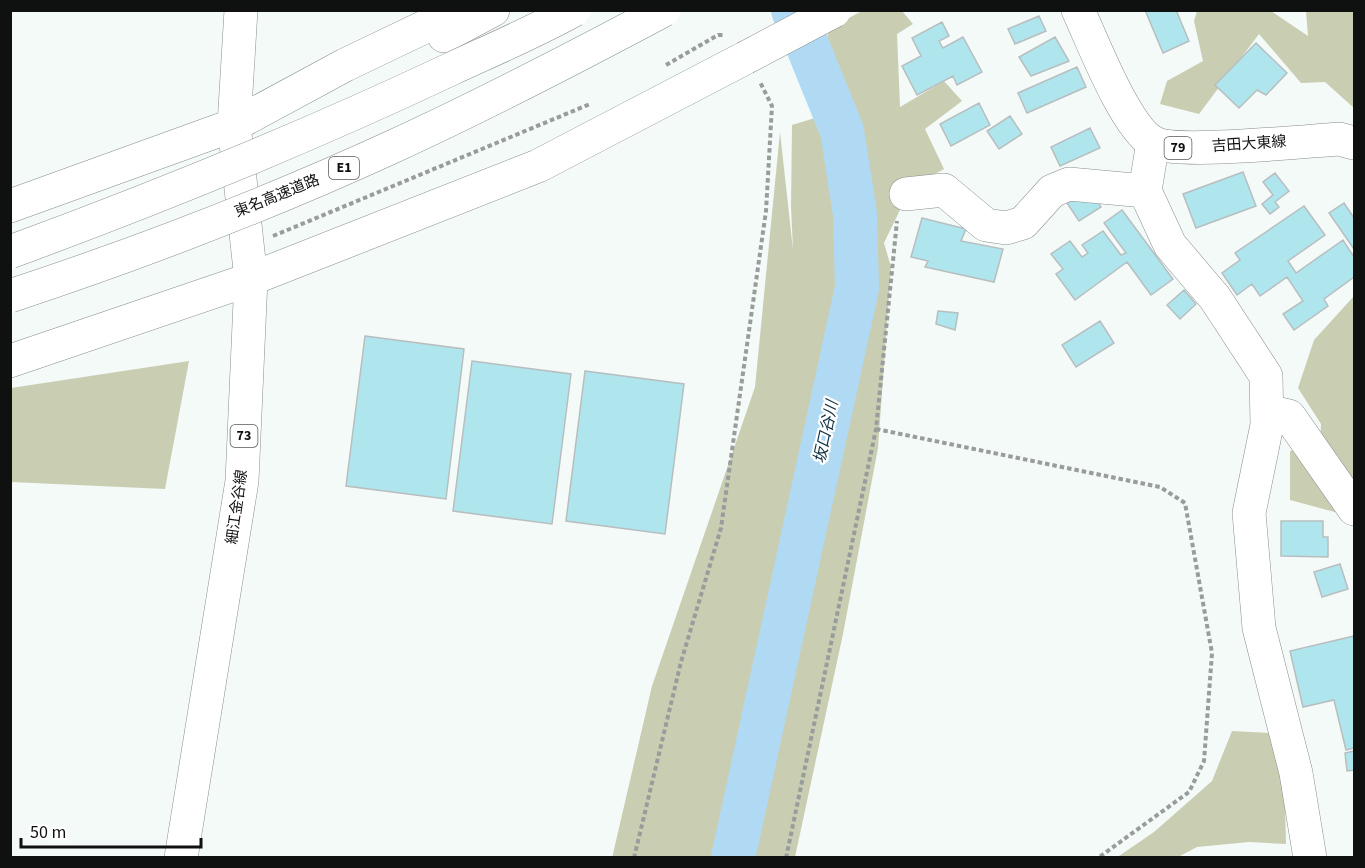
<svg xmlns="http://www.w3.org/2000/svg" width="1365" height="868" viewBox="0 0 1365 868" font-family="'Source Sans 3','Noto Sans JP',sans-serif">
<rect width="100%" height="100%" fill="#f3faf8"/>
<!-- green -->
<path fill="#c9ceb3" d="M862,11H902L913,24L897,34L900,107L944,81L962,101L925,129L944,169L911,187L884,243L891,267L878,448L843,634L795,857L612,858L652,686L755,387L780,132L793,250L791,206L792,125L854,106L821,54L830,28Z
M1197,11H1271L1308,36L1306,11H1354V108L1325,82L1301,83L1259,34L1199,114L1160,104L1167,81L1203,61L1194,21Z
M1354,296V507L1342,514L1290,500V451L1320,447L1321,424L1298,388L1314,340Z
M189,361L165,489L11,482V388Z
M1232,731L1270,733L1284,762L1286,844L1249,842L1197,847L1178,857L1116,858L1154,832L1212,781Z"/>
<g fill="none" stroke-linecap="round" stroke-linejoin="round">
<!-- river -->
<path stroke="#b0d9f4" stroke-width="44" d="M733,858L857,288L855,214L842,131L793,10"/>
</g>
<!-- building -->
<path fill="#afe6ed" stroke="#b8bebf" stroke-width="1.5" d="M1145,10H1176L1189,41L1163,53Z
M1039,16L1046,31L1015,44L1008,29Z
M942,22L949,36L939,41L943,48L963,37L982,72L957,85L953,76L917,95L902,66L921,56L912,38Z
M1055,37L1069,61L1031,76L1019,57Z
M1256,43L1287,73L1266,95L1257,90L1239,108L1215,85Z
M1077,67L1086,87L1027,113L1018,93Z
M979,103L990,125L951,146L940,124Z
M1010,116L1022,134L999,149L987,131Z
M1090,128L1100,148L1060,166L1051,147Z
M1243,172L1256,206L1196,228L1183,194Z
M1275,173L1289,191L1275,202L1279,207L1270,214L1262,204L1273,195L1263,182Z
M1090,188L1101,207L1079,221L1067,203Z
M1344,203L1354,218V249L1329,213Z
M1304,206L1325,235L1288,261L1296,273L1343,240L1354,257V277L1324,299L1328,306L1294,330L1283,314L1303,301L1287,277L1260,296L1252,284L1237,295L1222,273L1240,260L1235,253Z
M1122,210L1173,279L1151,295L1127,262L1075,300L1056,274L1063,269L1051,254L1070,241L1082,257L1088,253L1082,245L1103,231L1121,255L1126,253L1104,223Z
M922,218L966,229L961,241L1003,249L994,282L925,267L928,261L911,257Z
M1184,290L1196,304L1180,319L1167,305Z
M938,311L958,313L955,330L936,324Z
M1100,321L1114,343L1076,367L1062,345Z
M365,336L464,349L446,499L346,486Z
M472,361L571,374L552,524L453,511Z
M585,371L684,384L665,534L566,521Z
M1281,521H1323V537H1328V557L1281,556Z
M1340,564L1348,589L1322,597L1314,572Z
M1354,636V748L1346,750L1334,700L1303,707L1290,651Z
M1354,751V770L1347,771L1345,753Z"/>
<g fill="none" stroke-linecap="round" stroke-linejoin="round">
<defs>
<path id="minor" d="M444,36L493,10
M1153,142L1145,191L1170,245L1215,298L1266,376L1267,425L1249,513L1259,628L1296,773L1310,858
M906,194L944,190L986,225L1006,228L1023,223L1052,191L1069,184L1145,191
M10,206L234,125L345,65L460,10
M10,361L251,279L538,166L745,58
M1267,411L1289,416L1354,509"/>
<path id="major" d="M1078,10C1093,42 1124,124 1152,142C1174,155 1307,141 1339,139L1354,143
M181,858L242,481L251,279L234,125L241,10"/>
</defs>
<!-- minor casing -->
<use href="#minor" stroke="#898e8d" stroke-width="34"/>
<!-- major casing -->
<use href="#major" stroke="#898e8d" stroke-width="34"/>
<!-- path -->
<path stroke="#989d9c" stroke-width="4" stroke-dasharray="4.5 3" stroke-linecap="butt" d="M666,65L718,35H725
M273,236L590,104
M876,429L1160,487L1185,503L1212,653L1204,761L1189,792L1098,858
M634,858L681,662L721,528L766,211L772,106L760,82
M786,858L876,429L897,221"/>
<!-- minor -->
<use href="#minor" stroke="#fff" stroke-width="33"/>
<!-- major -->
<use href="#major" stroke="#fff" stroke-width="33"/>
<defs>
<path id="minor-bridge" d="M745,58L834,11"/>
<path id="highway-bridge" d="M10,252C160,197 307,137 451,69C492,50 534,32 574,10
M10,296C140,253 268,204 392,147C484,105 574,58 664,10"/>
</defs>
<!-- minor-bridge casing -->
<use href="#minor-bridge" stroke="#898e8d" stroke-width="34" stroke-linecap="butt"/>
<!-- highway-bridge casing -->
<use href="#highway-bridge" stroke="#898e8d" stroke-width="34" stroke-linecap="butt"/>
<!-- minor-bridge -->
<use href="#minor-bridge" stroke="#fff" stroke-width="33"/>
<!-- highway-bridge -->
<use href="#highway-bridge" stroke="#fff" stroke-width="33"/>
</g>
<g text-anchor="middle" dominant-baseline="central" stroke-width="4.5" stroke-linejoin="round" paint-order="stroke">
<!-- shield labels -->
<g fill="#fff" stroke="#575858" stroke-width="1.5">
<rect x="1164.5" y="137" width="27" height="22" rx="4.5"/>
<rect x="329" y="157" width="30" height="22" rx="4.5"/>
<rect x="230.5" y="425" width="27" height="22" rx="4.5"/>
</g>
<g font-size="14" font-weight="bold" fill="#0f1110">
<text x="1178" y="148">79</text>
<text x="344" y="168">E1</text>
<text x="244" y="436">73</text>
</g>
<!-- street labels -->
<g font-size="15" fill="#0f1110" stroke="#fff">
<text transform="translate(1249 144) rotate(-4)">吉田大東線</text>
<text transform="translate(277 196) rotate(-22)">東名高速道路</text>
<text transform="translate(237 507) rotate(-82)">細江金谷線</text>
</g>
<!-- water labels -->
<g font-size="16" font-style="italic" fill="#0f3144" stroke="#fff">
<text transform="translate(826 432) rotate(-78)">坂口谷川</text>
</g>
</g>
<!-- border -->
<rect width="1365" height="868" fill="none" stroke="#0f1110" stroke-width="24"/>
<!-- scale -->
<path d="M21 838v9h180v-9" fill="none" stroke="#0f1110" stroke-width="3"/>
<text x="30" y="838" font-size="18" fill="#0f1110" stroke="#ffffff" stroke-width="4.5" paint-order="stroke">50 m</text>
</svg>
